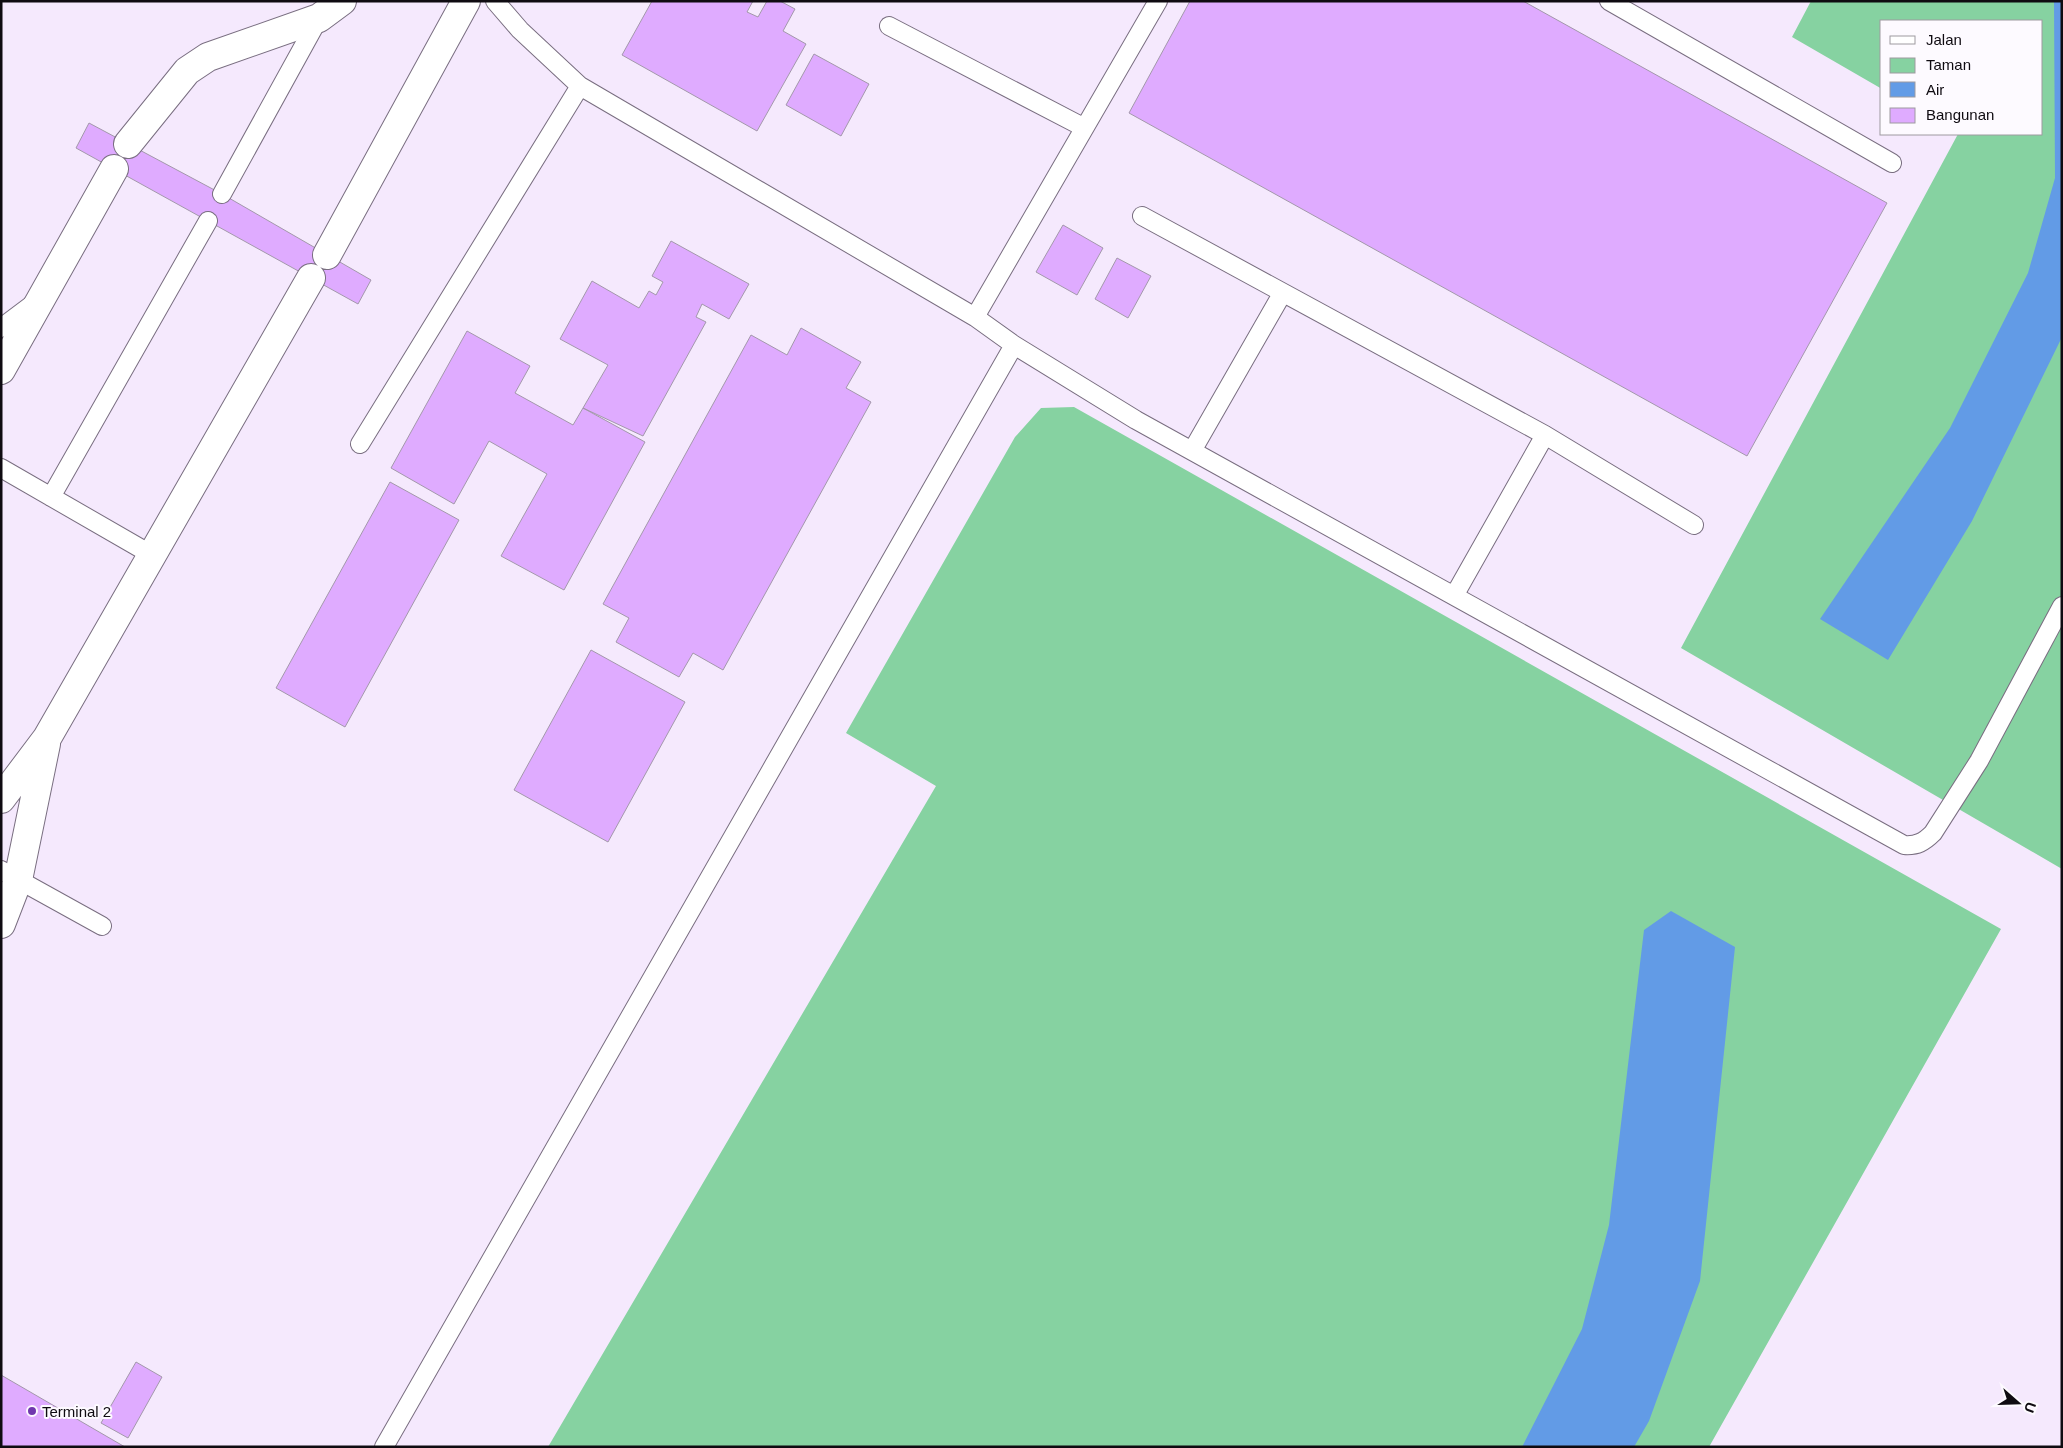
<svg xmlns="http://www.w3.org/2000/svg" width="2063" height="1448" viewBox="0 0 2063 1448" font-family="Helvetica,sans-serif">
<rect width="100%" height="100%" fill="#f5e9fd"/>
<!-- green -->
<path fill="#86d2a1" d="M1811,1H2062V869L1681,648L1958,134H2042V21H1882V89L1792,37Z
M1074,407L2001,929L1709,1447H548L936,786L846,733L1015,437L1041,408Z"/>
<!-- water -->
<path fill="#629be6" d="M2054,1H2062V337L1972,521L1888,660L1820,619L1950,428L2028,273L2055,178Z
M1671,911L1735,947L1700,1281L1649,1421L1634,1447H1522L1582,1329L1609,1225L1644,930Z"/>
<!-- building -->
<path fill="#dfabff" stroke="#a398ab" d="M652,1H753L747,12L758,17L767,1H780L795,9L783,31L806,44L757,131L622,55Z
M1190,1H1523L1887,203L1747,456L1129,113Z
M814,54L869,84L841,136L786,105Z
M89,123L222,194L371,280L358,304L76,148Z
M1063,225L1103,248L1077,295L1036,272Z
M671,241L749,284L729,319L702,304L696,317L706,322L643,436L583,408L608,365L560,339L592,281L639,308L649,291L656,295L663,282L652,276Z
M1117,258L1151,276L1128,318L1095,299Z
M801,328L861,362L846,388L871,402L723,670L693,653L679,677L616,642L629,618L603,604L751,335L787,355Z
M467,331L530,366L515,393L573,425L583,408L645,442L564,590L501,556L547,474L489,441L454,504L391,468Z
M390,482L459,520L345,727L276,688Z
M591,650L685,702L608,842L514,790Z
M136,1362L162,1377L128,1438L101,1423Z
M1,1375L125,1447H1Z"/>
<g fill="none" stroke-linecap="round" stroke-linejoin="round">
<defs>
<path id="lane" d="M495,1L520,30L580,86L975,317L1158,1
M1609,1L1892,163
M889,26L1083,127
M222,194L319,18
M1142,216L1545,435L1694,525
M975,317L1014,345L1136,420L1904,845C1917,846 1924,842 1933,833L1979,761L2062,606
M1,328L33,304
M360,444L580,86
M1192,451L1282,294
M1,468L152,555
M51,497L208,221
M1454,596L1545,435
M1,870L102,926
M384,1447L1014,345"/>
<path id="secondary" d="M128,144L187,71L208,57L319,18L342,1
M327,255L466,1
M1,370L114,169
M1,799L47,738L311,278
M1,924L18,880L46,744"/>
</defs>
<!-- lane casing -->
<use href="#lane" stroke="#796e80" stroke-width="20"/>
<!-- secondary casing -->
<use href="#secondary" stroke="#796e80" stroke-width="30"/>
<!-- lane -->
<use href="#lane" stroke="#fff" stroke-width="18"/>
<!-- secondary -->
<use href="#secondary" stroke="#fff" stroke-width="28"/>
</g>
<!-- markers -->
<circle fill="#7037ae" stroke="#fdfaff" stroke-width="2" cx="32" cy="1411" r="5"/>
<g text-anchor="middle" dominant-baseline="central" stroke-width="4" stroke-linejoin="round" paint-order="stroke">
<!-- poi labels -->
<g font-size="15" fill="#0f0b11" stroke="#fdfaff" text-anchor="start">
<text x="42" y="1411">Terminal 2</text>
</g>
</g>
<!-- border -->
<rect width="2063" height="1448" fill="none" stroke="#0f0b11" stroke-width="5"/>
<!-- legend -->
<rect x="1880" y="20" width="162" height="115" fill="#fdfaff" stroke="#9e9aa0"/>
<rect x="1890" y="36" width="25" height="8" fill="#ffffff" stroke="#9e9aa0"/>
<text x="1926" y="45" font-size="15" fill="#0f0b11">Jalan</text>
<rect x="1890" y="58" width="25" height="15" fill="#86d2a1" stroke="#9e9aa0"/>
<text x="1926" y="70" font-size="15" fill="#0f0b11">Taman</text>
<rect x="1890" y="82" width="25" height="15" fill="#629be6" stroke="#9e9aa0"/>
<text x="1926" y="95" font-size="15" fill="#0f0b11">Air</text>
<rect x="1890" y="108" width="25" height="15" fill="#dfabff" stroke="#9e9aa0"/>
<text x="1926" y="120" font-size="15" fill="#0f0b11">Bangunan</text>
<!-- north arrow -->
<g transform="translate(2018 1403) rotate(110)" stroke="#fdfaff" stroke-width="4" paint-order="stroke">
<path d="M0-4L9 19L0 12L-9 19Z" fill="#0f0b11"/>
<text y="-8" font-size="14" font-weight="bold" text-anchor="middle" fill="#0f0b11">U</text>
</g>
</svg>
